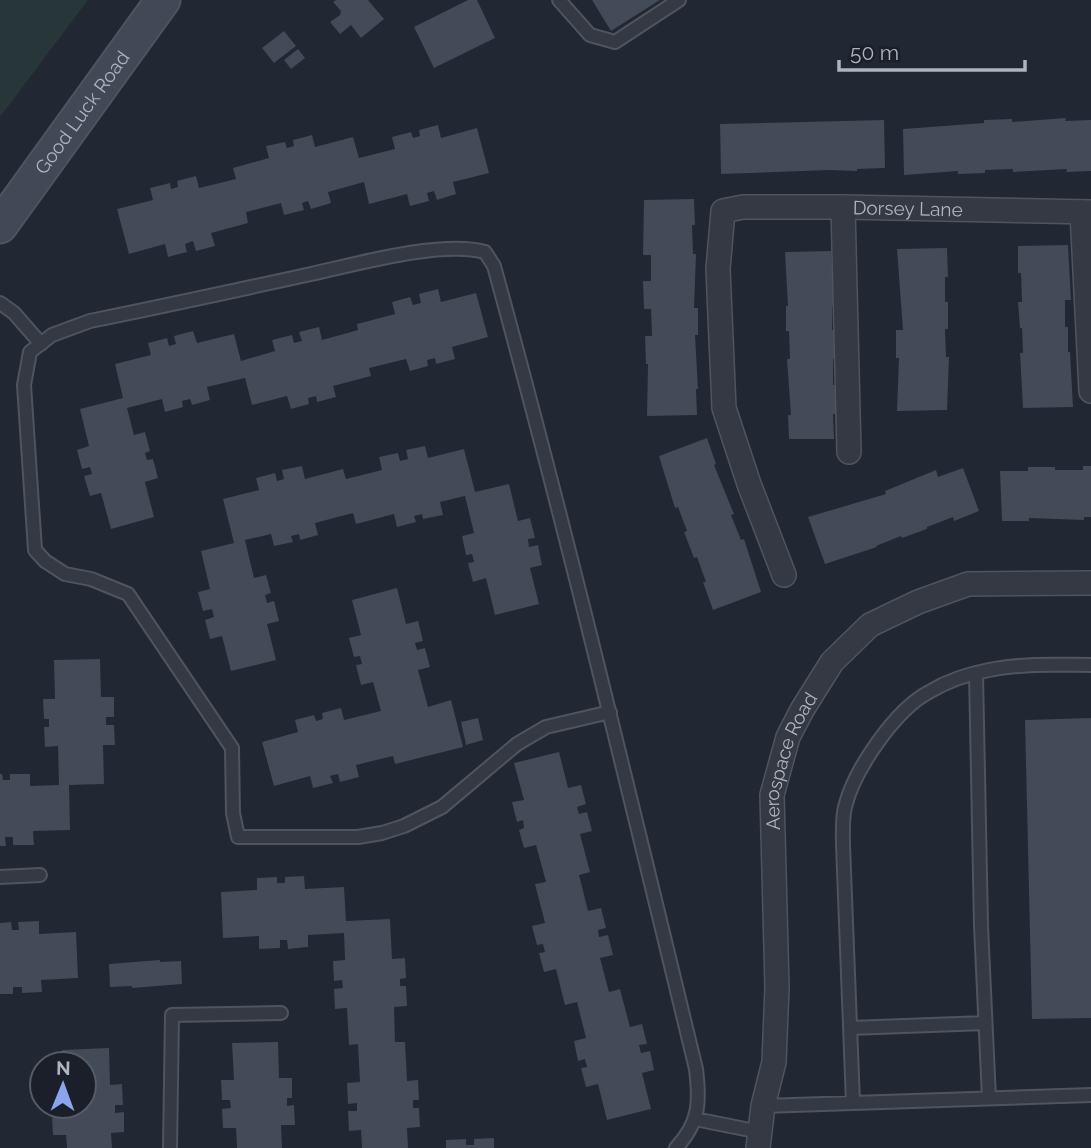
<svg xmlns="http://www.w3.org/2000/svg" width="1091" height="1148" viewBox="0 0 1091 1148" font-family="Raleway,sans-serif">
<rect width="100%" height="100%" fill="#212733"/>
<!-- green -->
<path fill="#273739" d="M0,0H88L0,117Z"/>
<!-- building -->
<path fill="#434a58" d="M336,0H368L384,19L361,38L351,25L340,34L330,22L340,15L341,11L333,2Z
M468,0H477L495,38L434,68L414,27Z
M592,0H660L611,31Z
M284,31L296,46L274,63L262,48Z
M298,49L305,58L291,69L284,60Z
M1066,118L1065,121L1091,120V171L1066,172L1067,169L1013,172V169L985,170V173L958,174V171L904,175L903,129L984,123V120L1012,119V122Z
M884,120L885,168L857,169V171L830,170L721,174L720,124Z
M438,125L441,138L477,128L489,173L453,182L456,194L437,200L434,191L427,193L429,201L410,206L407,194L369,204L364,182L328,192L331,203L311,209L308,201L302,203L304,210L284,215L281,203L246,212L248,223L211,233L215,246L196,251L193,241L185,244L187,252L168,257L165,244L129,254L117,209L153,200L150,188L170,183L171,189L178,187L177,181L196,176L199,188L236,179L233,168L269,158L266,146L285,142L287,148L294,146L293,140L312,135L315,147L353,137L359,158L395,149L392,137L411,132L413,138L420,136L419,130Z
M694,199L695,225H692L693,254H696L694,308H698V335H695L698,389H696L697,415L647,416L648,364H646L645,336H652L651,309H644L643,281H651V255H643L644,200Z
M1068,245L1071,300H1065V327H1068V352H1070L1073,407L1023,408L1020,353H1023L1022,328H1020L1018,302H1022L1021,273H1018V246Z
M947,248L948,277H945V302H948V329H945L946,357H949L947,410L897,411L899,358H896V330H903L897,249Z
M831,251L834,305H832V330H835V358L833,359V385H836L837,414H833L834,439H789L788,415H791L787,359H790L789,331H786V306H788L785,252Z
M438,289L441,302L476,293L488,337L452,347L455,359L436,364L435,358L427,360L428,366L410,371L406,359L369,368L371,376L333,386L336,397L317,402L316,396L308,398L309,404L291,409L287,396L252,405L245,378L207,387L210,400L192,405L190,399L182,401L183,407L165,412L162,399L127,408L134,435L145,432L150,451L145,453L147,460L153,459L158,478L145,482L154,517L111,529L101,493L90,496L84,476L92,474L90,467L82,469L77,450L89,446L80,409L123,398L115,364L151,355L148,343L167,338L169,346L176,344L174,336L193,331L197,343L234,334L241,361L275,351L272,340L292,335L294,343L302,341L299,332L319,327L322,340L358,330L357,324L395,314L392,302L410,297L413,305L421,303L419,294Z
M707,438L716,464L714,465L734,514L731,515L741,540L744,539L761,592L713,610L703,582H706L697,557L694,558L684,532L687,531L678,507L675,508L659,456Z
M425,446L428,458L464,449L475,492L509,484L518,521L530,518L535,538L528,539L529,547L538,545L542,565L530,568L539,604L495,615L486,578L473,582L468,563L474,562L472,554L466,555L462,536L474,533L465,496L440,502L443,515L423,519L422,514L414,516L416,522L397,527L394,514L356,524L353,513L315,523L318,535L300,540L299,534L291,536L293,542L274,546L271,534L245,540L254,578L266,575L271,593L265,595L267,603L274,601L279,621L267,624L276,660L231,671L222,636L210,639L205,620L214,617L212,609L203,611L198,592L210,589L201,551L234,543L223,499L259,490L256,478L275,473L277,481L284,479L282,470L302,466L305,479L343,469L346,479L382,470L379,457L398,453L400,461L408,459L406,450Z
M1083,466H1091V517H1084V520L1029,518V521H1002L1000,471H1028V467H1055V470H1083Z
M963,468L979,511L954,521L953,517L927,527V529L902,538L901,536L876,546L877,547L825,564L808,517L886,494L885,491L936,470L938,477Z
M397,588L406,624L418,621L423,641L415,643L417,650L425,648L430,667L418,670L428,707L451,700L463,747L395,764L393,756L356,765L359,777L340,782L338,774L330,776L333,783L313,788L310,776L274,786L262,742L298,732L295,720L314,715L316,721L323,719L322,713L341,708L344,720L381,711L373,682L361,685L356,665L362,664L360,656L354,657L349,638L361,635L352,600Z
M100,659L101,697H114V717H106V725H114L115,745H103L104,784L69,785L70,830L33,831L34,845H13V837H5L6,846H0V774H2L3,780H10V774H30V786L59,785L58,746L45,747L44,727H49V719H44L43,699H55L54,660Z
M478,718L483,740L466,745L461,722Z
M1091,718V1018L1032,1019L1025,720Z
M559,752L568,788L581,785L586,804L577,807L579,814L587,812L592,831L580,834L590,872L579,875L588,911L601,908L606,928L598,930L599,937L608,935L613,955L600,958L609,992L620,989L630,1027L642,1024L647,1044L639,1045L641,1053L650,1051L654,1070L642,1073L651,1109L607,1120L598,1084L586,1087L581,1068L587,1067L585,1059L578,1061L574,1041L586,1038L577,1002L565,1005L556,969L544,972L539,953L545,952L543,944L537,945L532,926L545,923L535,884L546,882L536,845L524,848L519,830L524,828L523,820L517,822L512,802L524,800L514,763Z
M304,876L305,889L344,887L346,921L390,919L392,959L405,958L406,978L400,979V986H406L407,1006L394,1007L395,1042H405L407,1081L418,1080L419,1100H413V1108H419L420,1127L407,1128L408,1148H362L361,1130L349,1131L348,1111H357V1103L348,1104L347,1083L360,1082L358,1044L349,1045L347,1008L335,1009L334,989L343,988L342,980L334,981L333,961L345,960L344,933L308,935V947L288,949L287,940H280V948L259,949V936L223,938L221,892L257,890V878L277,877V883H285V877Z
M39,921V934L76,932L78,978L41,980L42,992L22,993V987H13V994H0V923L11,922L12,930H19L18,922Z
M160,960V962L181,961L182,984L132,988V986L110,987L109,964Z
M278,1042L279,1078H292V1098H287V1106L294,1105L295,1125H281L282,1148H237L236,1128H223L222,1109L231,1108L230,1100H222L221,1080H234L232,1043Z
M109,1048L110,1085L122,1084L123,1105H115V1113L124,1112V1132L111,1133L112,1148H67L66,1135H53L52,1115H59L58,1106H84V1064H63L62,1050Z
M494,1138V1148H446V1140L466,1139V1145H474V1139Z"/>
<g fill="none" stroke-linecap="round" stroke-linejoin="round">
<defs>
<path id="service" d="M559,0L590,35L615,42L679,0
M0,303L14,313L41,344
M976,673L981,926L989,1098
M610,712L546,727L517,744L442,807L404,826L382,833L358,837H238L233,813L232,748L128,594L91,579L65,574L45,561L35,550L24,385L30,352L52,335L90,321C164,306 238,290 311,274C357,264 442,240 485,252L494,266C567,532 631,801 696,1069C700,1102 700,1122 676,1148
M0,877L40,875
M850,1028L985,1023
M853,1103L843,845C843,833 842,819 845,807C854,770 895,710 929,692C947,681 968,674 989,670C1022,663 1057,665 1091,665
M763,1106L1091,1095
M695,1119L760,1132
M170,1148L172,1015L281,1013"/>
<g id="minor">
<path d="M843,207L849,452"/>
<path d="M1082,212L1091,391"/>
<path id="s1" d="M784,575L749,484L724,408L718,269L723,211L743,207H843L1091,212"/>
<path id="s2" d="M758,1148L763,1106L774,1062L777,987L772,795L788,737L802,710L832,662L870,625L918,602L968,584L1091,583"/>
</g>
<g id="secondary">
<path id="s3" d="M0,226L163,0"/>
</g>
</defs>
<!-- service casing -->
<use href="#service" stroke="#4f545f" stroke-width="16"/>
<!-- minor casing -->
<use href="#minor" stroke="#4f545f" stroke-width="26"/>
<!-- secondary casing -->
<use href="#secondary" stroke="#4f545f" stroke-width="37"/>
<!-- service -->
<use href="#service" stroke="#353944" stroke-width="12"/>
<!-- minor -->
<use href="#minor" stroke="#353944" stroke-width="23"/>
<!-- secondary -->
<use href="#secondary" stroke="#434857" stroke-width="33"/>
</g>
<g text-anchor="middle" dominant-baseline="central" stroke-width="7" stroke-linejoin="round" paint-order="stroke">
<!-- street labels -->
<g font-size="19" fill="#afb4c1" stroke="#1a1f29">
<text stroke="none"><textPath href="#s3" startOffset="140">Good Luck Road</textPath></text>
<text stroke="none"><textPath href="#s1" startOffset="560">Dorsey Lane</textPath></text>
<text stroke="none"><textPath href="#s2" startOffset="392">Aerospace Road</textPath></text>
</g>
</g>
<!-- north arrow -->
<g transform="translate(63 1085) rotate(1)"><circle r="33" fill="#1a1f29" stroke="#565b66" stroke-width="2"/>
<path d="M0-5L12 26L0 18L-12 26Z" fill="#8aa5eb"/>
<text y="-10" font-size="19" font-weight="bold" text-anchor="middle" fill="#afb4c1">N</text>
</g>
<!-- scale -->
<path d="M839 60v10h186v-10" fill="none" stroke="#afb4c1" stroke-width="3.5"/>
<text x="850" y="60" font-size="21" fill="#afb4c1" stroke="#1a1f29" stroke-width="5" paint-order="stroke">50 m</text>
</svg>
